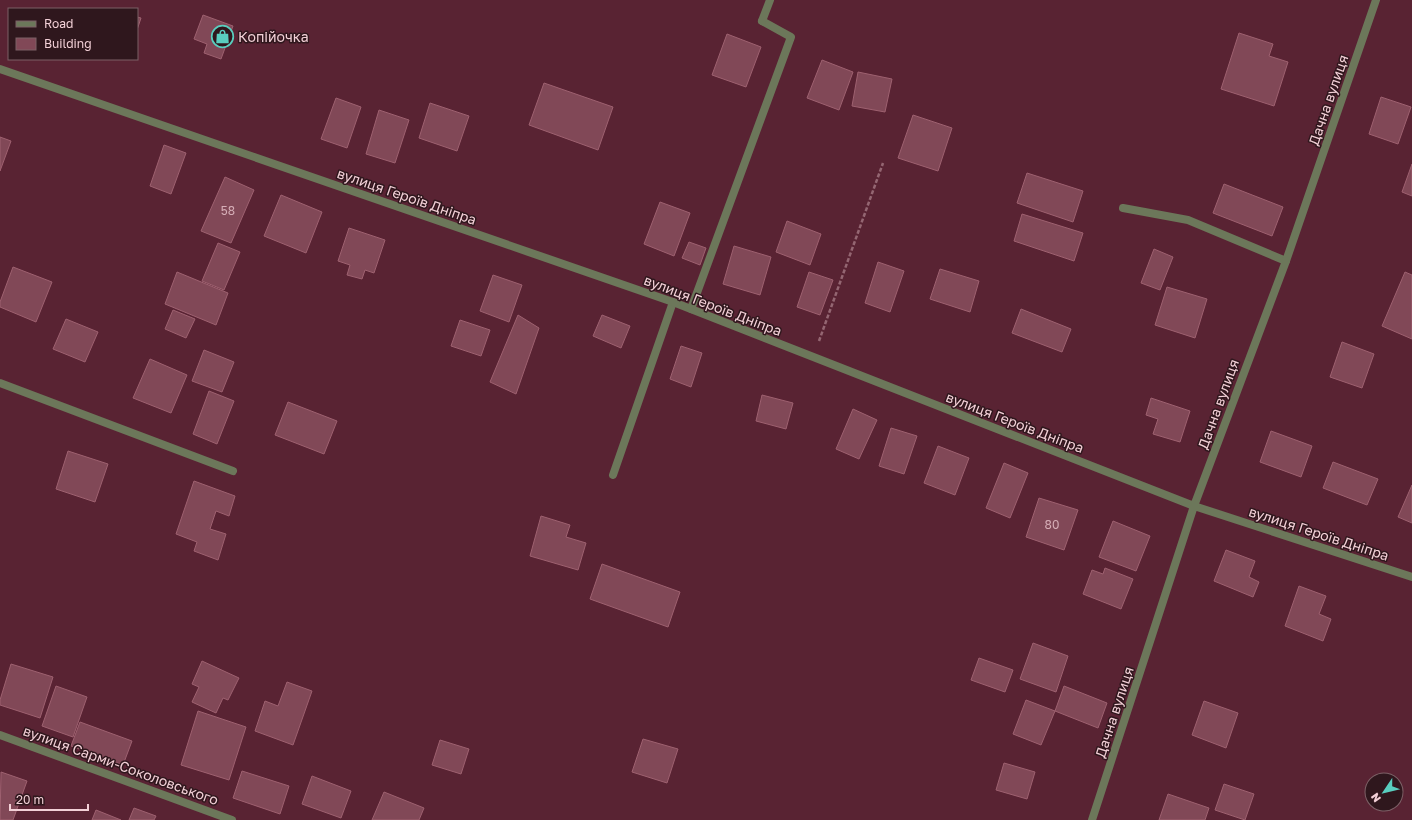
<svg xmlns="http://www.w3.org/2000/svg" width="1412" height="820" viewBox="0 0 1412 820" font-family="'Golos Text',sans-serif">
<rect width="100%" height="100%" fill="#592333"/>
<!-- building -->
<path fill="#814857" stroke="#9e6170" d="M203,15L233,26L221,59L204,53L207,44L194,39Z
M137,17L141,18L137,30Z
M1239,33L1273,44L1269,56L1288,62L1274,106L1221,89Z
M727,34L761,47L746,87L712,75Z
M822,60L853,72L839,110L807,98Z
M858,72L892,79L885,112L852,106Z
M544,83L613,107L598,150L529,125Z
M1381,97L1411,107L1398,144L1369,134Z
M336,98L361,107L347,148L321,139Z
M430,103L469,116L457,151L419,138Z
M379,110L409,120L395,163L366,154Z
M913,115L952,128L938,171L898,158Z
M0,137L11,141L0,171Z
M164,145L186,153L171,194L150,186Z
M1412,164V196L1402,192Z
M1027,173L1083,191L1073,222L1017,203Z
M225,177L254,190L231,243L201,231Z
M1224,184L1283,207L1272,236L1213,213Z
M281,195L322,212L306,253L264,236Z
M660,202L690,213L674,256L644,244Z
M1022,214L1083,233L1074,261L1014,241Z
M787,221L821,234L810,265L776,252Z
M349,228L385,240L374,273L365,270L362,279L347,275L350,265L338,261Z
M689,242L706,248L700,265L682,258Z
M218,243L240,252L224,290L202,281Z
M734,246L771,257L760,295L723,284Z
M1154,249L1173,257L1160,290L1141,283Z
M878,262L904,271L890,312L865,303Z
M13,267L52,282L36,322L0,307V302Z
M940,269L979,281L970,312L930,299Z
M177,272L228,293L216,325L165,304Z
M809,272L833,280L820,315L797,307Z
M1405,272L1412,275V339L1382,326Z
M493,275L522,285L509,322L480,311Z
M1167,287L1207,299L1195,338L1155,325Z
M1021,309L1071,329L1062,352L1012,333Z
M173,310L195,319L186,338L165,329Z
M518,315L539,328L516,394L490,382Z
M602,315L630,326L621,348L593,336Z
M66,319L98,332L85,362L53,349Z
M460,320L490,330L481,356L451,346Z
M1342,342L1374,354L1362,388L1330,377Z
M681,346L702,353L691,387L670,379Z
M204,350L234,362L222,392L192,381Z
M150,359L187,375L171,413L133,398Z
M209,391L234,401L217,444L193,434Z
M762,395L793,403L786,429L756,421Z
M1151,398L1190,411L1180,442L1153,434L1158,419L1146,415Z
M288,402L337,421L324,454L275,435Z
M853,409L877,420L859,459L836,449Z
M891,428L917,436L904,474L879,466Z
M1271,431L1312,446L1301,477L1260,462Z
M938,446L969,458L955,495L924,483Z
M68,451L108,464L95,502L56,489Z
M1333,462L1378,479L1367,505L1323,488Z
M1004,463L1028,473L1010,518L986,508Z
M194,481L235,496L229,516L216,511L210,529L226,534L218,560L194,551L197,542L176,534Z
M1412,485V523L1398,517Z
M1039,498L1078,510L1064,550L1026,537Z
M541,516L570,525L566,537L586,543L578,570L530,556Z
M1113,521L1150,536L1136,571L1099,557Z
M1226,550L1255,561L1249,577L1259,582L1253,597L1214,581Z
M602,564L680,592L668,627L590,599Z
M1105,568L1133,579L1121,609L1083,594L1092,570L1103,574Z
M1299,586L1326,596L1319,614L1331,619L1323,641L1285,626Z
M1033,643L1068,656L1056,692L1020,679Z
M979,658L1013,670L1005,692L971,680Z
M202,661L239,678L228,700L223,698L216,713L192,702L199,687L192,684Z
M11,664L53,677L40,718L0,705V700Z
M287,682L312,691L293,745L255,731L265,701L278,706Z
M56,686L87,697L73,737L42,726Z
M1064,686L1107,703L1098,728L1055,711Z
M1026,700L1055,711L1041,745L1013,734Z
M1204,701L1238,713L1226,748L1192,735Z
M198,711L246,727L229,780L181,765Z
M80,722L132,741L123,765L71,746Z
M643,739L678,749L667,783L632,772Z
M440,740L469,749L461,774L432,765Z
M1004,763L1035,772L1027,799L996,790Z
M242,771L289,786L280,814L233,798Z
M1,772L27,781L13,820H0Z
M312,776L351,791L341,818L302,804Z
M1224,784L1254,794L1245,820L1215,810Z
M384,792L424,808L419,820H372Z
M1168,794L1209,808L1205,820H1159Z
M134,808L156,816L154,820H129Z
M96,810L121,820H92Z"/>
<g fill="none" stroke-linecap="round" stroke-linejoin="round">
<!-- path -->
<path stroke="#946672" stroke-width="2.5" stroke-dasharray="4 2" stroke-linecap="butt" d="M819,341L883,163"/>
<!-- lane -->
<path stroke="#6c775a" stroke-width="8" d="M1123,208L1188,220L1286,261
M691,309L791,37L762,21
M0,383L233,471
M613,475L673,302"/>
<!-- street -->
<path stroke="#6c775a" stroke-width="8" d="M762,21L770,0
M0,69L673,302L1194,506L1412,577
M0,735L232,820
M1092,820L1194,506L1286,261L1376,0"/>
</g>
<!-- icons -->
<defs>
<symbol id="shop-ring" viewBox="-11 -11 22 22"><circle r="9.5" fill="#2f171d" stroke="#59cebf" stroke-width="1.5"/><path d="M-5-2.5h2.3a2.7 3.5 0 0 1 5.4 0H5L5.5 6h-11ZM-1.5-2.5h3a1.5 2.3 0 0 0-3 0Z" fill="#59cebf"/></symbol>
</defs>
<g fill-rule="evenodd">
<use href="#shop-ring" x="210" y="24" width="25" height="25"/>
</g>
<g text-anchor="middle" dominant-baseline="central" stroke-width="3" stroke-linejoin="round" paint-order="stroke">
<!-- number labels -->
<g font-size="12" fill="#d6aeb7">
<text x="228" y="210">58</text>
<text x="1052" y="524">80</text>
</g>
<!-- poi labels -->
<g font-size="14" fill="#f3d0d7" stroke="#2f171d" text-anchor="start">
<text x="238" y="36">Копійочка</text>
</g>
<!-- street labels -->
<g font-size="14" fill="#f3d0d7" stroke="#2f171d">
<text transform="translate(1328 100) rotate(-71)">Дачна вулиця</text>
<text transform="translate(407 196) rotate(19)">вулиця Героїв Дніпра</text>
<text transform="translate(713 305) rotate(21)">вулиця Героїв Дніпра</text>
<text transform="translate(1218 404) rotate(-70)">Дачна вулиця</text>
<text transform="translate(1015 422) rotate(21)">вулиця Героїв Дніпра</text>
<text transform="translate(1319 533) rotate(18)">вулиця Героїв Дніпра</text>
<text transform="translate(1114 712) rotate(-72)">Дачна вулиця</text>
<text transform="translate(121 765) rotate(20)">вулиця Сарми-Соколовського</text>
</g>
</g>
<!-- legend -->
<rect x="8" y="8" width="130" height="52" fill="#2f171d" stroke="#7d6167"/>
<rect x="16" y="21" width="20" height="6" fill="#6c775a" stroke="#7d6167"/>
<text x="44" y="28" font-size="12" fill="#f3d0d7">Road</text>
<rect x="16" y="38" width="20" height="12" fill="#814857" stroke="#7d6167"/>
<text x="44" y="48" font-size="12" fill="#f3d0d7">Building</text>
<!-- north arrow -->
<g transform="translate(1384 792) rotate(235)"><circle r="19" fill="#2f171d" stroke="#7d6167"/>
<path d="M0-3L7 15L0 10L-7 15Z" fill="#59cebf"/>
<text y="-6" font-size="11" font-weight="bold" text-anchor="middle" fill="#f3d0d7">N</text>
</g>
<!-- scale -->
<path d="M10 804v6h78v-6" fill="none" stroke="#f3d0d7" stroke-width="2"/>
<text x="16" y="804" font-size="12" fill="#f3d0d7" stroke="#2f171d" stroke-width="3" paint-order="stroke">20 m</text>
</svg>
